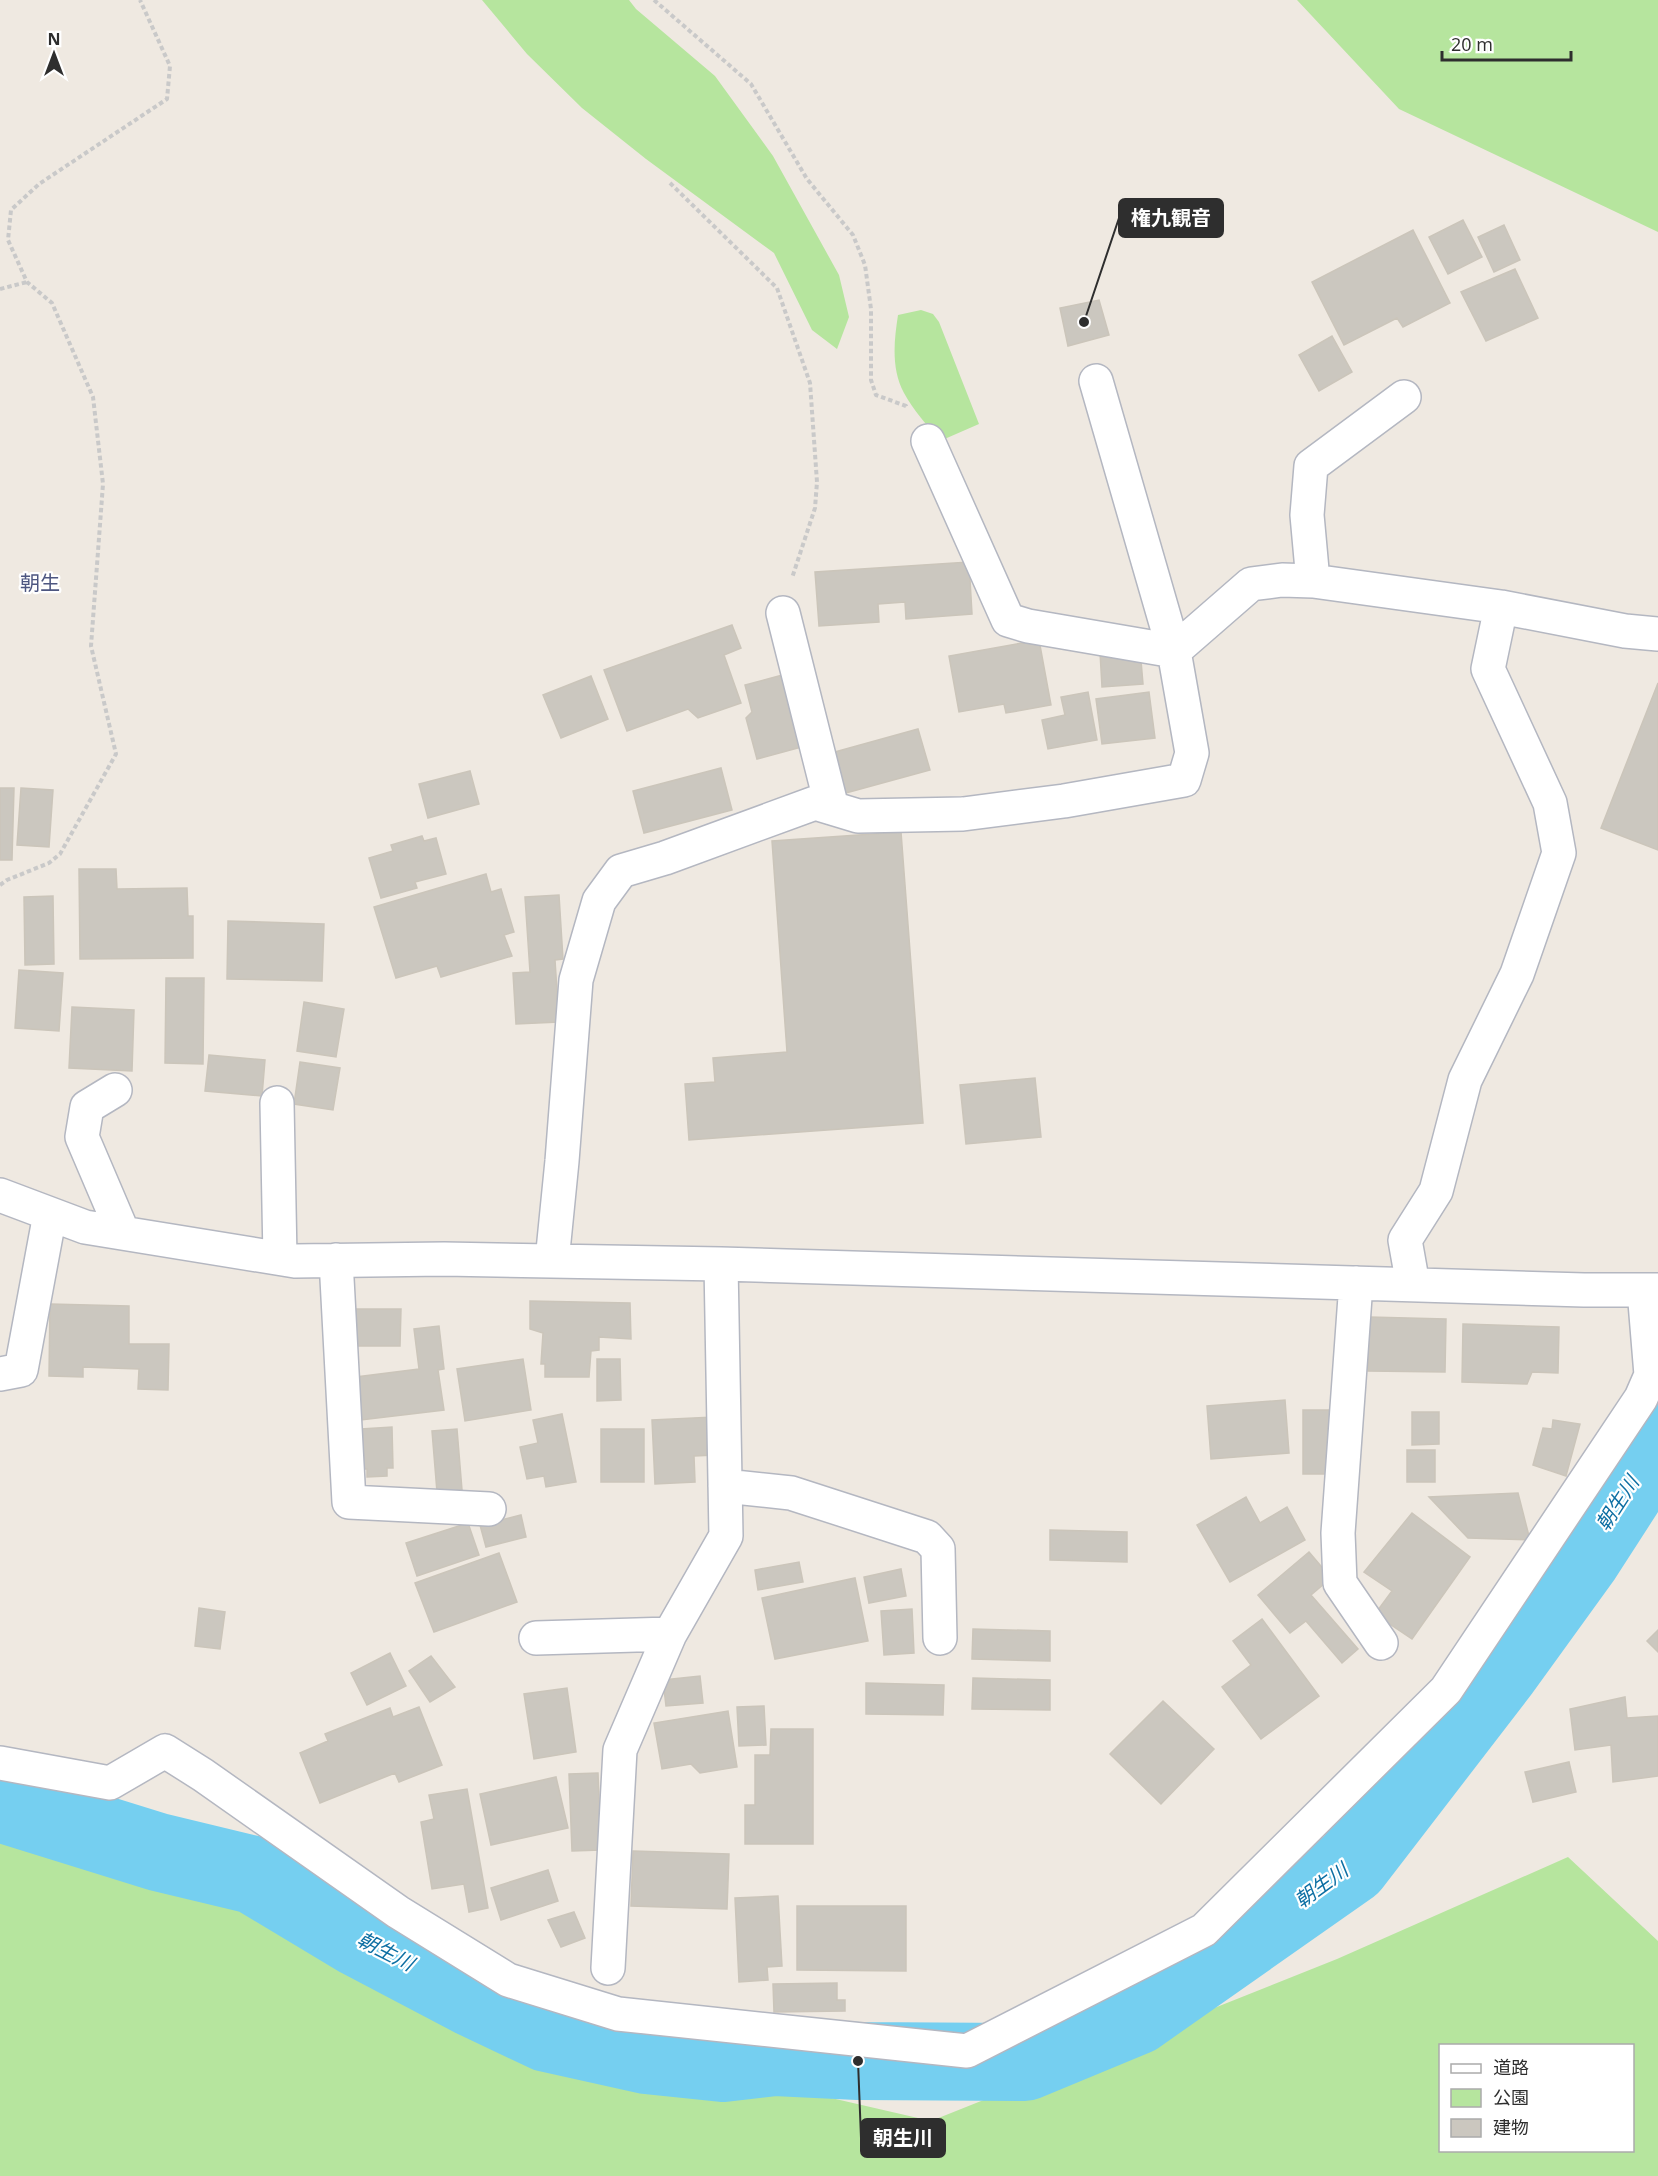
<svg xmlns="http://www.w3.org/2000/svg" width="1658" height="2176" viewBox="0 0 1658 2176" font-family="'Open Sans','Noto Sans JP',sans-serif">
<rect width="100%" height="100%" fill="#efe9e1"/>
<!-- green -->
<path fill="#b6e59e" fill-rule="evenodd" d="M482,0H629L636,9L715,76L773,156L839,275L849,317L837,349L812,330L774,253L646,159L582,108L527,54Z
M1297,0H1658V232L1399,109Z
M921,310L933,314L939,322L979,424L940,441C928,426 913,410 904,393C891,369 894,341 898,315Z
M0,1820L164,1837L445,2009L931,2121L1337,1959L1568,1857L1658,1941V2176H0ZM1440,2046H1632V2150H1440Z"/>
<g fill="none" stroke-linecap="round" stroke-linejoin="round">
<!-- river -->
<path stroke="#75cff0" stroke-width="78" d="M0,1803L158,1852L254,1875L359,1938L473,1998L547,2033L646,2055L723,2063L775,2057L858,2061L1025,2062L1136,2016L1351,1865L1501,1670L1582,1558L1658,1440"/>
</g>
<!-- building -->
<path fill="#cbc7bf" stroke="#cbc5ba" stroke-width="1.5" d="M1463,220L1482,257L1448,274L1429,237Z
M1504,225L1520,260L1494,272L1478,237Z
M1413,230L1450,303L1403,327L1397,318L1344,345L1312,282Z
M1515,269L1538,318L1486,341L1461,292Z
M1099,300L1109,335L1068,346L1060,308Z
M1332,336L1352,372L1319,391L1299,355Z
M969,562L972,614L906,619L905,602L878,604L879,622L819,626L815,572Z
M732,625L741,648L724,655L741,703L698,718L688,709L627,731L604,670Z
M1039,640L1051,705L1006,713L1004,704L959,712L949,656Z
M1140,649L1143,684L1102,687L1100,652Z
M790,673L809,745L757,759L746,718L752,712L745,685Z
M591,676L608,719L561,738L543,695Z
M1658,683V850L1601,828Z
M1088,692L1097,740L1048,749L1042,720L1065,715L1061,697Z
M1149,692L1155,738L1102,744L1096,699Z
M918,729L930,770L842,794L831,753Z
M721,768L732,810L644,833L633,791Z
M470,771L479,804L428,818L419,784Z
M0,788H14L12,860H0Z
M21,788L53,790L49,847L17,845Z
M901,832L923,1123L689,1140L685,1084L715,1082L713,1058L787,1052L772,841Z
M422,836L424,841L436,838L446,874L415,882L417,888L381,898L369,858L393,851L391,845Z
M79,869H116L117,889L187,888L188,916H193V958L80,959Z
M486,874L491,892L501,889L514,932L504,935L512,956L441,977L437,966L396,978L374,907Z
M559,895L563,959L555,960L559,1022L516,1024L513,973L530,972L525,897Z
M53,896L54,964L25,965L24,897Z
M228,921L324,924L322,981L227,979Z
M19,970L63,973L59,1031L15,1028Z
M166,978H204L203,1064L165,1063Z
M304,1002L344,1009L336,1057L297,1051Z
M72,1007L134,1010L132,1071L69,1068Z
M209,1055L265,1060L262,1096L205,1091Z
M300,1062L340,1068L333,1110L294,1104Z
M1035,1078L1041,1137L966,1144L960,1085Z
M530,1301L630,1303L631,1339L599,1337V1350L591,1351L589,1377H545V1364H541L543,1333L530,1329Z
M50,1304L129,1306V1344H169L168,1390L138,1389L139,1369L83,1367V1377L49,1376Z
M354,1309H401L400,1346H354Z
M1369,1317L1446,1319L1445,1372L1368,1371Z
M1463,1324L1559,1327L1558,1373L1532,1372L1527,1384L1462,1382Z
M439,1326L444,1369L438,1370L444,1410L361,1420L356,1377L419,1369L414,1329Z
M523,1359L531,1410L465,1421L457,1369Z
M597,1359H620L621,1400L597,1401Z
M1285,1400L1289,1453L1211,1459L1207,1406Z
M1303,1410H1332V1474H1303Z
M1412,1412H1439V1444L1412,1445Z
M562,1414L576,1482L546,1487L544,1476L527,1479L520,1447L538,1443L533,1420Z
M714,1417L715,1455L694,1456L695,1482L655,1484L652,1420Z
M1553,1420L1580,1424L1566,1476L1533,1465L1543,1428L1552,1429Z
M392,1427L393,1468H387V1476L367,1477V1469H362L361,1429Z
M457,1429L462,1490L437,1492L432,1431Z
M601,1429H644V1482H601Z
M1407,1450H1435V1482H1407Z
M1518,1493L1530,1540L1468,1538L1429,1497Z
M1246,1497L1260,1523L1287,1507L1305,1540L1230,1582L1197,1525Z
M1412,1513L1470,1557L1412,1639L1375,1614L1392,1591L1364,1572Z
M521,1515L526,1537L486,1547L480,1525Z
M468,1523L479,1555L417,1576L406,1543Z
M1050,1530L1127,1532V1562L1050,1560Z
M1309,1552L1331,1578L1311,1595L1358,1649L1342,1663L1306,1621L1290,1633L1258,1595Z
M499,1553L517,1602L434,1632L415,1583Z
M799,1562L803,1582L758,1590L755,1570Z
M901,1569L906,1596L869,1603L864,1577Z
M855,1578L868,1641L775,1659L762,1598Z
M199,1608L225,1612L220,1649L195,1646Z
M912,1609L914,1653L884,1655L881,1611Z
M1262,1619L1319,1696L1261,1739L1222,1687L1251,1665L1233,1641Z
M973,1629L1050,1631V1661L972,1659Z
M1658,1630V1652L1647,1641Z
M390,1653L406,1686L367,1705L351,1673Z
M431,1656L455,1687L430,1702L409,1671Z
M700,1676L703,1703L666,1706L663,1680Z
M973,1678L1050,1680V1710L972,1709Z
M866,1683L944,1685L943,1715L866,1714Z
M567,1688L576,1752L534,1759L524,1694Z
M1625,1697L1627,1718L1658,1716V1776L1613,1782L1611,1745L1575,1750L1570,1709Z
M1163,1701L1214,1749L1161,1804L1110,1754Z
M764,1706L766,1745L739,1746L737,1707Z
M419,1707L442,1765L399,1782L395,1773L320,1803L300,1753L328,1741L325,1734L390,1708L393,1717Z
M728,1711L737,1767L700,1773L691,1764L662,1769L654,1723Z
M771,1729H813V1844H745V1805H755V1755H770Z
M1569,1762L1576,1792L1533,1802L1525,1772Z
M598,1773L601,1850L572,1851L569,1774Z
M556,1777L568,1828L491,1845L480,1794Z
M467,1789L488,1908L469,1912L464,1884L432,1889L421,1822L434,1819L429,1795Z
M633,1851L729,1854L727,1909L631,1906Z
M548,1870L558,1901L501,1920L491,1888Z
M778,1896L782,1966L767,1967L768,1980L739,1982L735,1898Z
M797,1906H906V1971L797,1970Z
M574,1912L585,1938L561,1947L548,1920Z
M837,1983V2000H845V2011L774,2012L773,1984Z"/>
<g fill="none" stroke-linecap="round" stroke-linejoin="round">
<defs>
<path id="minor" d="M928,441L1008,620L1028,626L1174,651L1096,381
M1313,581L1307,515L1311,466L1404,397
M783,613L832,808
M115,1090L87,1107L82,1137L123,1233
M277,1103L280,1258
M0,1195L85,1227L295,1261L444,1259L721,1264L1584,1290H1658
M336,1260L349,1502L489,1509
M552,1261L562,1161L576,980L599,901L621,871L665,858L815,803L858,816L963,814L1064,801L1184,780L1192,753L1174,651L1251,584L1282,580L1313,581L1501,607L1625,631L1658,634
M1356,1283L1338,1533L1340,1583L1381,1643
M1413,1285L1405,1240L1436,1191L1465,1080L1517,974L1559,853L1550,803L1488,669L1501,607
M0,1374L21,1370L50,1214
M725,1486L791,1493L927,1537L938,1549L940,1638
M536,1638L670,1634L726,1536L721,1264
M0,1763L110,1783L165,1751L203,1775L398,1912L508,1980L618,2014L967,2051L1204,1930L1446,1690L1641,1398L1651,1375L1644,1290
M608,1968L620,1750L670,1634"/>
</defs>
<!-- minor casing -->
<use href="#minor" stroke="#b4b7c1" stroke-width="36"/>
<!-- path -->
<path stroke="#c9c9c9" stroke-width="4" stroke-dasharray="4.5 3" stroke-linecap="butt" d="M654,0L751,84L807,179L853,235L865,265L871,309V380L876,395L906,406L907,409
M670,183L777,288L810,383L817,482L815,508L792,578
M0,289L27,282
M0,885L7,880L49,863L60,854L116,754L91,646L103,484L93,397L52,303L27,282L8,240L11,210L39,184L167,99L170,66L140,0"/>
<!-- minor -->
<use href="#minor" stroke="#fff" stroke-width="33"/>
</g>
<g text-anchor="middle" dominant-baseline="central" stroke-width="4.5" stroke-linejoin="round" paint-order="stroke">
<!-- neighbourhood labels -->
<g font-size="20" fill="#4d5680" stroke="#fff">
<text x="40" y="582">朝生</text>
</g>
<!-- water labels -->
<g font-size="20" font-style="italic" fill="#0d6fa3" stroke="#fff">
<text transform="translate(1617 1503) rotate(-57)">朝生川</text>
<text transform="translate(1321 1885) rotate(-36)">朝生川</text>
<text transform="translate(386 1951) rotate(27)">朝生川</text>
</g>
</g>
<!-- callouts -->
<path fill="none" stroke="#2e2e2e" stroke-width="2" d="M1084 322L1119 218M858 2061L861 2138"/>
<g fill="#2e2e2e" stroke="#fff" stroke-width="2">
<circle cx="1084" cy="322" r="6"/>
<circle cx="858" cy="2061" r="6"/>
</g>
<g fill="#2e2e2e" stroke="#2e2e2e" stroke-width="2">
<rect x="1119" y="199" width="104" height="38" rx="6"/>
<rect x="861" y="2119" width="84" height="38" rx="6"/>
</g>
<g font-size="20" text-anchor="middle" font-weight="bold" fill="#fff">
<text x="1171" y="225">権九観音</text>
<text x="903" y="2145">朝生川</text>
</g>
<!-- legend -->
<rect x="1439" y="2044" width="195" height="108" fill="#ffffff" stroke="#ababab" stroke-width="1.5"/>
<rect x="1451" y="2064" width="30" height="9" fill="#ffffff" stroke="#ababab" stroke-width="1.5"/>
<text x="1493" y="2074" font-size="18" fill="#2e2e2e">道路</text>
<rect x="1451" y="2089" width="30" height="18" fill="#b6e59e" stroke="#ababab" stroke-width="1.5"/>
<text x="1493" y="2104" font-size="18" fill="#2e2e2e">公園</text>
<rect x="1451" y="2119" width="30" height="18" fill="#cbc7bf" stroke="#ababab" stroke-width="1.5"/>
<text x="1493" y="2134" font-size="18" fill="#2e2e2e">建物</text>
<!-- north arrow -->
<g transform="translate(54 54)" stroke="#ffffff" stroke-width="4.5" paint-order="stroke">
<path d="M0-4.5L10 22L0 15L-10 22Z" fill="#2e2e2e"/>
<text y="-9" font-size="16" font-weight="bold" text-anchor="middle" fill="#2e2e2e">N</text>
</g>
<!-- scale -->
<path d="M1442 51v9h129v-9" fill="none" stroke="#2e2e2e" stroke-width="3"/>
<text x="1451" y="51" font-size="18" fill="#2e2e2e" stroke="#ffffff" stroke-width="4.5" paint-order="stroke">20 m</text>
</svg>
